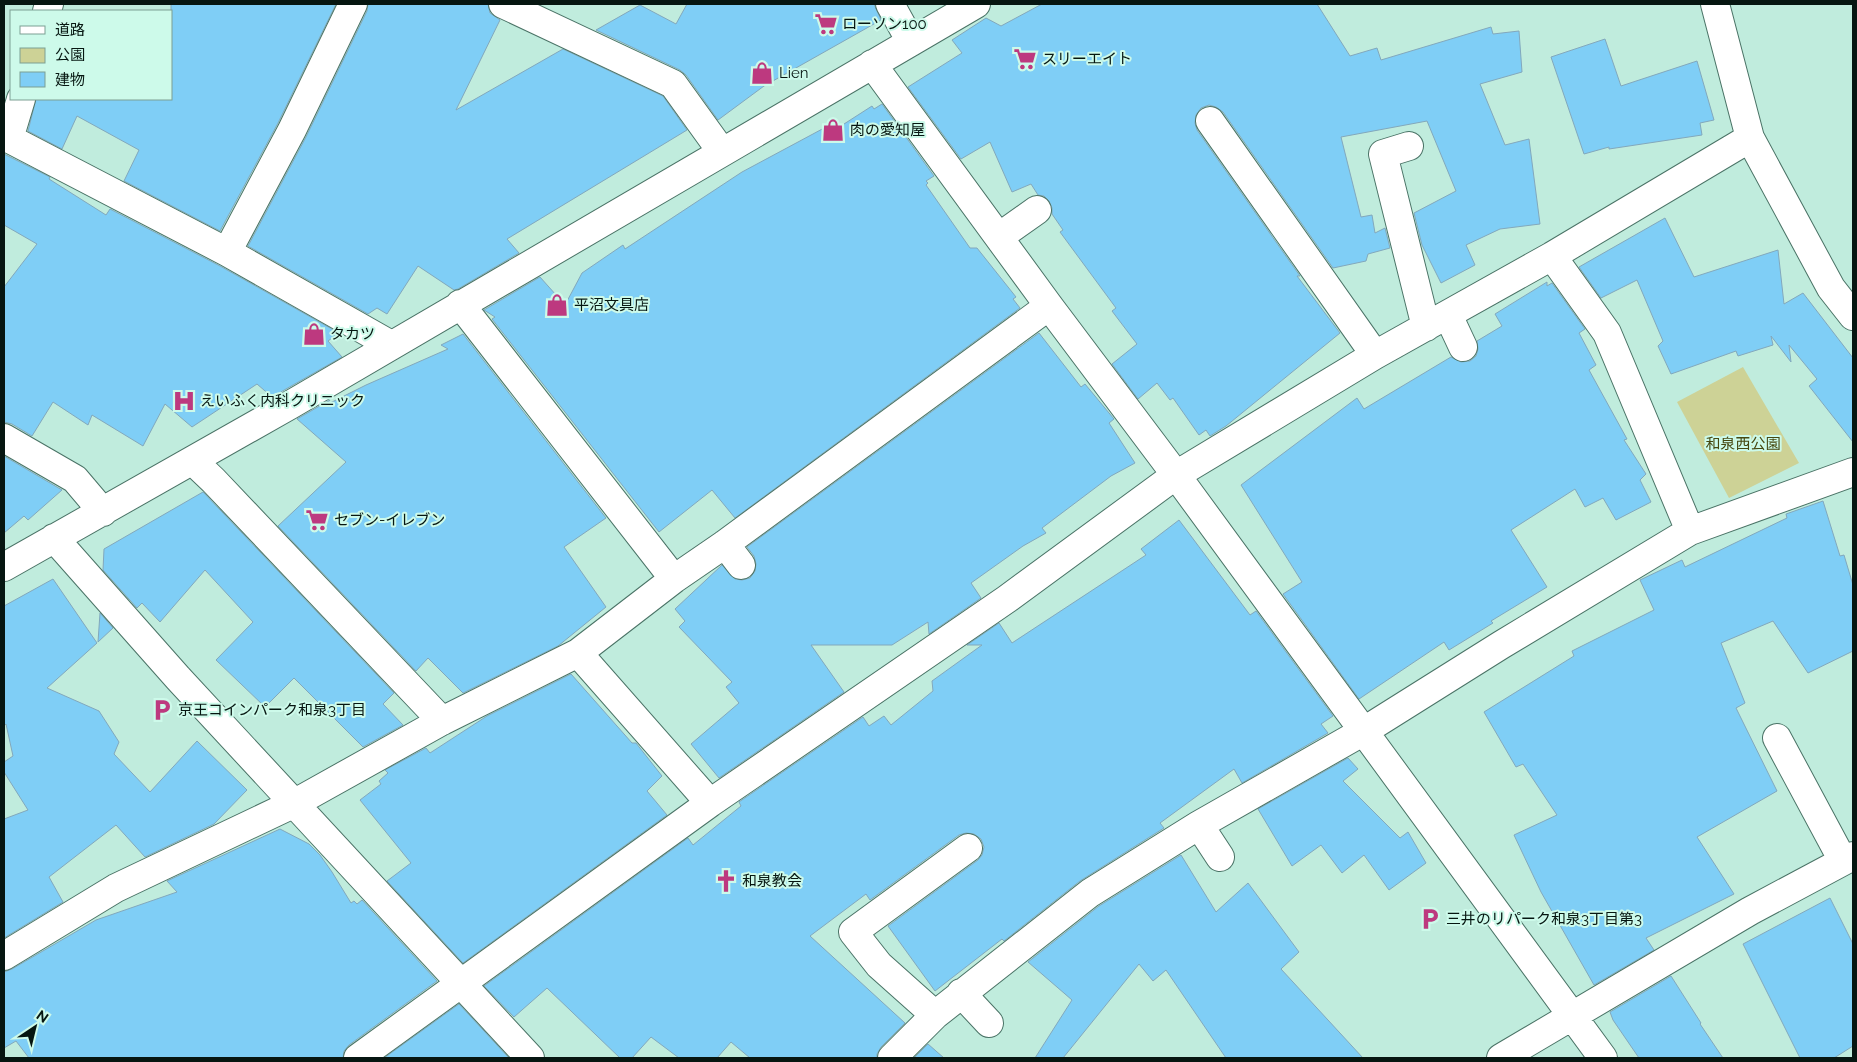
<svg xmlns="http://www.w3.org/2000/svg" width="1857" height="1062" viewBox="0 0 1857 1062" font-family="Raleway,'Noto Sans JP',sans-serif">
<rect width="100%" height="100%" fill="#c0ecdd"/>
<!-- green -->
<path fill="#cdd296" d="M1743,367L1799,463L1729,498L1677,402Z"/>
<!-- building -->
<path fill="#7fcef6" stroke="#82a8bc" d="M171,4H336L278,123L220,231L124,181L139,150L77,116L62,149L28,131L36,99H171Z
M368,4H488L490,13L500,20L456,110L563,49L663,96L687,130L507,239L519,253L458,289L454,290L418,266L387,314L377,308L368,314L248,246L306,137L367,11Z
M687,4H874L881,20L764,86L718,120L686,75L680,70L596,30L640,5L676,24Z
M1042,4H1317L1350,56L1377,48L1381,60L1491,27L1493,34L1519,31L1522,72L1480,84L1505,145L1529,139L1540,224L1500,229L1466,245L1475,265L1441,283L1422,245L1414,213L1456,191L1427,121L1341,137L1361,217L1372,215L1375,233L1385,228L1390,248L1368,254L1366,261L1333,268L1223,112L1216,107L1209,105L1201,108L1196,115L1195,123L1197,130L1300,276H1297L1340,333L1226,426L1210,436L1206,430L1199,435L1173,398L1170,400L1157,383L1138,399L1112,364L1137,344L1112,311L1116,308L1060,232L1063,230L1052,214V208L1049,201L1044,196L1038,195L1031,184L1012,192L990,142L961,159L908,87L962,53L952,40L986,18L1001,26Z
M1605,39L1621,86L1697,61L1714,120L1700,123L1702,135L1609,149V147L1584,154L1551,57Z
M882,104L934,176L926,181L928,183L926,185L970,248H977L1016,297L1013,299L1020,308L735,518L712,490L659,532L492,319L495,317L484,310L540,277L565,305L582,273L623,245L625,249L742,172L826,127L830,133L872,106L874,109Z
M4,154L50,177L49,179L106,215L110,209L220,266L339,333L328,341L342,357L272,397L257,384L192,427L165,404L143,446L92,415L88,425L53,402L32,436L12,424L4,422V287L37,244L4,225Z
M1665,218L1694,277L1778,250L1784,304L1803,293L1853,358V442L1809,386L1817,379L1789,345L1791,362L1771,336L1773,345L1738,356L1736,351L1671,374L1658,346L1663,341L1637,280L1601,298L1579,267Z
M1547,282V286L1552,283L1585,329L1579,333L1596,365L1589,370L1627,439L1624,440L1646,474L1640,480L1651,502L1616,520L1603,498L1585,507L1575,489L1511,530L1547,587L1491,621L1493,623L1449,650L1444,642L1359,699L1283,594L1302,582L1241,485L1357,398L1364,409L1451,357L1461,362L1470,361L1476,356L1478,349L1477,341L1502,326L1495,314Z
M1039,333L1081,387L1085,384L1114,419L1109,423L1135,463L1111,476L1042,528L1046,533L1023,546L971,583L981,598L929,634L928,622L892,645H811L844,692L719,778L691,744L739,703L726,687L732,682L679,627L685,621L675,609L722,565L735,579L742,580L750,578L755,571L756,564L754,556L747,547Z
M463,334L606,518L564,547L606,607L558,646L463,693L428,658L416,671L278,526L346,462L297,419L330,400L326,405L366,385L448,349L441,345Z
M4,456L62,490L28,520L24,516L4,533Z
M203,492L394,693L383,704L403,725L363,747L294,678L265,707L216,660L253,622L205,570L160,622L142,603L137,608L103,570L104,549Z
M1823,501L1840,556L1844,555L1853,585V651L1808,673L1773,621L1721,643L1745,703L1736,708L1777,791L1697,837L1734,894L1646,938L1654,950L1594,985L1541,892L1514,835L1557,815L1523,764L1516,767L1484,712L1574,656L1572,651L1654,610L1640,580L1682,560L1685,567L1787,518L1786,514Z
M1179,520L1250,615L1256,611L1333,716L1321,724L1328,733L1242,783L1234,769L1160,823L1164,828L1080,881L1004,941L1002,939L935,991L888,926L978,860L982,855L984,847L981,839L974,834L966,833L959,835L870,900L866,894L810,936L905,1023L881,1047L877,1054V1058H750L731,1042L717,1058H679L651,1037L632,1058H620L547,988L514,1017L484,986L688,838L693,845L741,806L739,802L863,717L869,726L884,716L891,725L933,691L932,681L982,645H967L999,623L1012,643L1146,555L1141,549Z
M53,579L97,643L47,688L99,711L119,742L114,754L150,792L197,741L247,790L214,824L145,857L116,825L49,877L63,902L4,938V819L28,810L4,772V762L13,756L6,724L4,726V606Z
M100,613L113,628L98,642Z
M571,674L632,743H636L662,776L647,791L667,815L463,963L387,881L411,863L360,800L381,784L379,781L388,773L385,770L426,748L430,753L487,716Z
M1348,758L1358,769L1343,781L1400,838L1408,832L1426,863L1389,890L1364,855L1342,873L1321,845L1292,866L1258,809Z
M280,829L309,844L320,855L332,872L351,903L354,901L357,904L362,900L437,981L349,1045L344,1051L343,1058H29L16,1041L4,1048V972L12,969L96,920L177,892L167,881Z
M1181,855L1216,912L1248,883L1299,952L1281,969L1363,1058H1226L1166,970L1153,981L1139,964L1063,1058H1035L1072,1000L1028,962L1099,906Z
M1830,898L1853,944V1046L1834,1058H1800L1743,944Z
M1671,976L1701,1023L1700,1024L1723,1058H1639L1613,1020L1610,1012Z
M459,1004L509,1058H384Z
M928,1044L944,1058H914Z"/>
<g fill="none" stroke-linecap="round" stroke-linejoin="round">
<defs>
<path id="minor" d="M503,4L673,84L722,152
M890,4L911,42
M1715,4L1750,138L1831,288L1853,316
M47,11L49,4
M872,64L1049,306L1176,475L1603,1058
M1210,121L1375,355
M4,136L227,252L391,345
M9,139L21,99
M1409,146L1383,154L1426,327
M999,237L1037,210
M227,252L292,130L353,4
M1552,256L1607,333L1690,531
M460,304L674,579
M1448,315L1463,347
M4,438L75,479L103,512
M193,461L213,480L442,721
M54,538L178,678L530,1058
M725,544L741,565
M4,567L290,405L976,4
M578,653L710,803
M1777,738L1843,861
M1199,825L1220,857
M4,956L116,888L295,803L442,721L578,653L674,579L725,544L1049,306
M961,993L989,1023
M935,1015L879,965L853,932L968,848
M358,1058L710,803L1007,599L1176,475L1375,355L1552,256L1750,138
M892,1058L935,1015L1090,893L1199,825L1364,731L1501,645L1690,531L1853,472
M1501,1058L1750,911L1853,856"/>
</defs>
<!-- minor casing -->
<use href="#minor" stroke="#4a7366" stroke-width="30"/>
<!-- minor -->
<use href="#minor" stroke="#fff" stroke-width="28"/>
</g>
<!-- icons -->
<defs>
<symbol id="supermarket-bare" viewBox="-9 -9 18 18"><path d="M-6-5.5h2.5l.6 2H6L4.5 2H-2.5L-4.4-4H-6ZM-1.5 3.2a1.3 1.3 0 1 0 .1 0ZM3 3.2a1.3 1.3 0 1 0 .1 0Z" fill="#bd397f" stroke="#cdfaea" stroke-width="2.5" paint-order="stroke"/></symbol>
<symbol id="shop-bare" viewBox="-9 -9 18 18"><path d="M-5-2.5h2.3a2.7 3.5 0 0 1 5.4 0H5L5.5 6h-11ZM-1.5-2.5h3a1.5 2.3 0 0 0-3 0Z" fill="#bd397f" stroke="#cdfaea" stroke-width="2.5" paint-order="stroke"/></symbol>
<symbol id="hospital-bare" viewBox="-9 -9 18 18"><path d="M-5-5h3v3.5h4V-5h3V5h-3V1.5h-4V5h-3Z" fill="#bd397f" stroke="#cdfaea" stroke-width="2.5" paint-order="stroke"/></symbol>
<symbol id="parking-bare" viewBox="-9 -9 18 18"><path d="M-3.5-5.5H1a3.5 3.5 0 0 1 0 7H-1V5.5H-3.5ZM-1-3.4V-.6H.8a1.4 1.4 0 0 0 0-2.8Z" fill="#bd397f" stroke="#cdfaea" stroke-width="2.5" paint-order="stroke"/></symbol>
<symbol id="church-bare" viewBox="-9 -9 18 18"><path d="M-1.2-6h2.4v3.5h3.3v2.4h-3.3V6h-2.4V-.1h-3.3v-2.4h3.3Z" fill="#bd397f" stroke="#cdfaea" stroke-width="2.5" paint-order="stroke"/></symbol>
</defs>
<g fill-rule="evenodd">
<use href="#supermarket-bare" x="810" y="8" width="32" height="32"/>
<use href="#supermarket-bare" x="1009" y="43" width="32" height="32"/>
<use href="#shop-bare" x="746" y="57" width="32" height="32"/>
<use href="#shop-bare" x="817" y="114" width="32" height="32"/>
<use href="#shop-bare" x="541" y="289" width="32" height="32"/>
<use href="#shop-bare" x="298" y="318" width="32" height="32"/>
<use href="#hospital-bare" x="168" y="385" width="32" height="32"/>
<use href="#supermarket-bare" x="301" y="504" width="32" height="32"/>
<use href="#parking-bare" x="146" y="694" width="32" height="32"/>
<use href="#church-bare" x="710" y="865" width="32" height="32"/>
<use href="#parking-bare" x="1414" y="903" width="32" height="32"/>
</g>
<g text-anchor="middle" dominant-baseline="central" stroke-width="4" stroke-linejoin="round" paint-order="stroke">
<!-- poi labels -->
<g font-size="15" fill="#061611" stroke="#cdfaea" text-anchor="start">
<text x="842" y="24">ローソン100</text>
<text x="1042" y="59">スリーエイト</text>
<text x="779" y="73">Lien</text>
<text x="850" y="130">肉の愛知屋</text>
<text x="574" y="305">平沼文具店</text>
<text x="330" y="334">タカツ</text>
<text x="200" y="401">えいふく内科クリニック</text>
<text x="334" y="520">セブン-イレブン</text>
<text x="178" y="710">京王コインパーク和泉3丁目</text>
<text x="742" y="881">和泉教会</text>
<text x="1446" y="919">三井のリパーク和泉3丁目第3</text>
</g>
<!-- park labels -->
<g font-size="15" fill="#464810" stroke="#cdfaea">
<text x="1743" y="444">和泉西公園</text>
</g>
</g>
<!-- border -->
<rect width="1857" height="1062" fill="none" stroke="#061611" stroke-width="10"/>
<!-- legend -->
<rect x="10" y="10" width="162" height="90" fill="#cdfaea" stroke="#7d9f93"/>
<rect x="20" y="26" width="25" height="8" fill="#ffffff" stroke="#7d9f93"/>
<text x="55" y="35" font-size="15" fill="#061611">道路</text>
<rect x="20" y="48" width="25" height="15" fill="#cdd296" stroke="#7d9f93"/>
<text x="55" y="60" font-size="15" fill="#061611">公園</text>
<rect x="20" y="72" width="25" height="15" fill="#7fcef6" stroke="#7d9f93"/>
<text x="55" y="85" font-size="15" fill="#061611">建物</text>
<!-- north arrow -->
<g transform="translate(35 1027) rotate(35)" stroke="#cdfaea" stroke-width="4" paint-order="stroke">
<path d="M0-4L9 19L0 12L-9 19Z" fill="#061611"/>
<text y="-8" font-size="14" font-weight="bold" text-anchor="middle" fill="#061611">N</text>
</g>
</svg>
